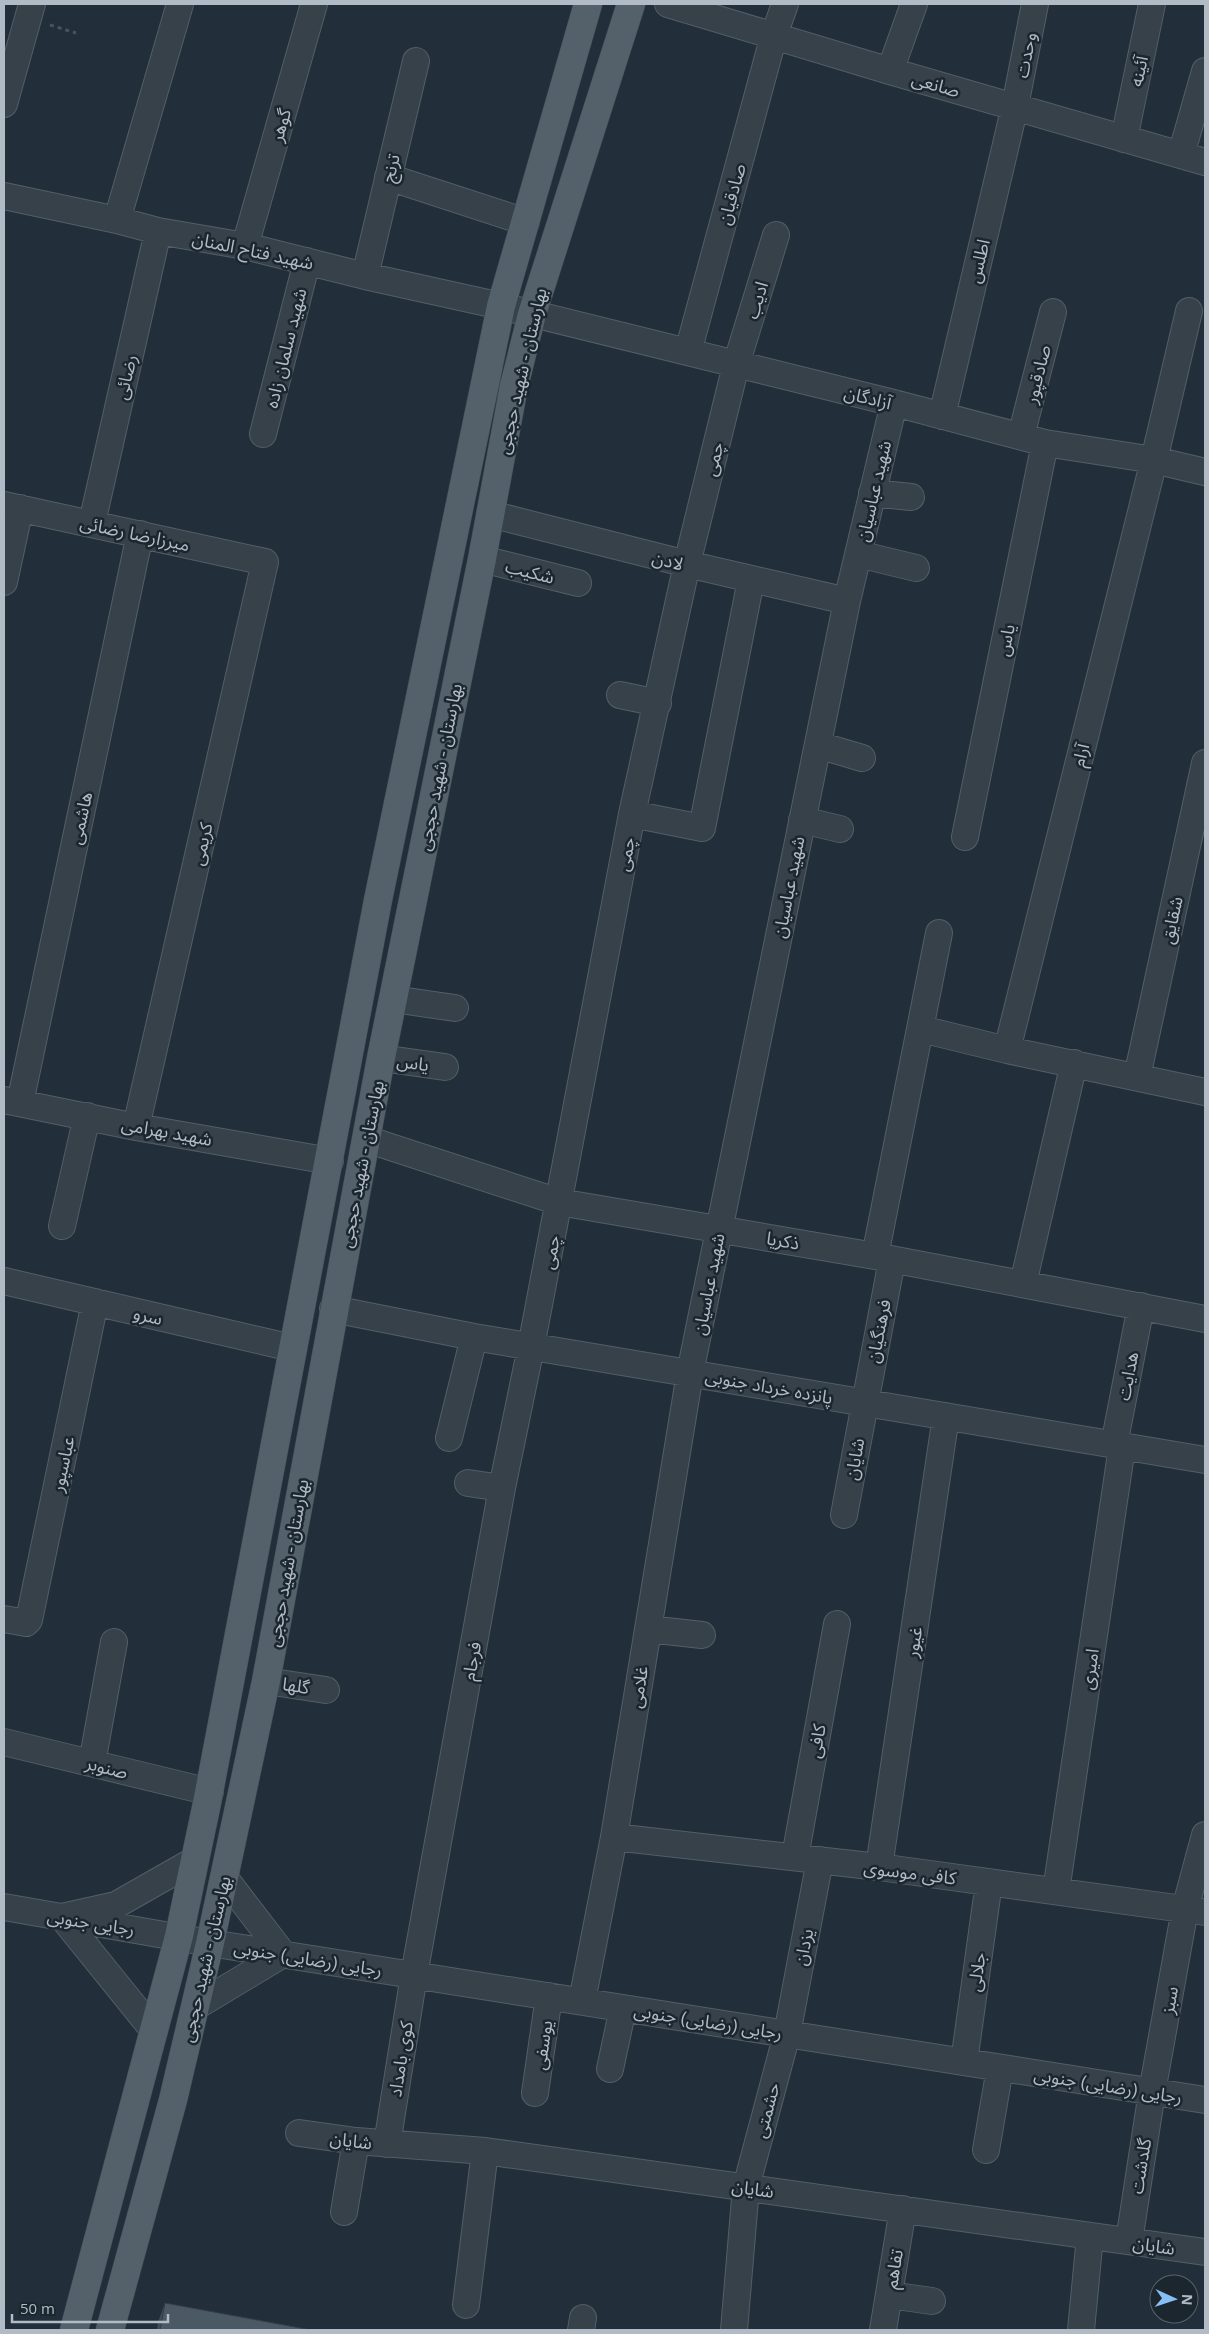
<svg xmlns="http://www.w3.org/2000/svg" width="1209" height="2334" viewBox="0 0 1209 2334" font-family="'Open Sans','Noto Sans Arabic',sans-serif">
<rect width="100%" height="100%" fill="#222f3a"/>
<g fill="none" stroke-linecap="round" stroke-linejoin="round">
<defs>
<path id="minor" d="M668,4L890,71L1205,162
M890,71L914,4
M4,104L32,4
M1124,139L1152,4
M1181,155L1205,71
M388,177L526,222
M4,196L117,220L158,231L245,246L365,276L501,306L894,403L1045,443L1154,460L1205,472
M117,220L180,4
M245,246L314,4
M365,276L416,61
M688,352L774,35L785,4
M942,416L1015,106L1035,4
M263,434L307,261
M1021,436L1053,312
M872,493L911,497
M4,505L265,562L136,1127
M490,514L687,564L847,601
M92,523L158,231
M858,554L916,568
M482,559L578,583
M4,582L20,508
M620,695L658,703
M818,745L862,758
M632,814L702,828L751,580
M802,820L840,829
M965,837L1045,443
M393,999L455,1008
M921,1029L1007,1050L1205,1092
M1007,1050L1154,460L1189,311
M381,1058L445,1067
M1137,1077L1205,763
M4,1100L136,1127L330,1161
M20,1103L140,534
M366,1139L559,1202L875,1256L1205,1319
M62,1226L87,1116
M875,1256L939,933
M4,1281L292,1348
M1023,1284L1074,1063
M333,1309L474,1337L1205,1460
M449,1438L474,1337
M1114,1445L1141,1306
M468,1483L502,1488
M844,1515L892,1260
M4,1619L26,1623L29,1620L95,1302
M648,1629L702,1635
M266,1681L326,1690
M4,1742L210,1792
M92,1763L114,1642
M614,1837L879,1867L1205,1912
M795,1857L837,1624
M879,1867L946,1416
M1056,1891L1122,1447
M4,1907L210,1943L1205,2100
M582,2001L614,1837L690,1373L847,601L894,403
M195,2007L283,1954L224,1877
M154,2031L62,1917L116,1905L195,1860
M964,2062L989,1882
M610,2069L623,2008
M535,2093L549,1996
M299,2133L356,2141L485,2151L1205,2252
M387,2144L414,1975L502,1488L531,1347L632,814L687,564L736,365L776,235
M986,2150L1000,2068
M344,2212L356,2141
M1129,2241L1152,2092L1185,1909L1205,1835
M889,2295L932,2301
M466,2305L485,2151
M581,2330L583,2318
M734,2330L746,2187L787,2034L820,1860
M883,2330L903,2209
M1081,2330L1090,2236"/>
<path id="major" d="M74,2330L179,1936L207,1803L378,900L501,306L588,4
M110,2330L173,2100L210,1943L266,1681L381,1058L482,559L514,386L532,314L631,4"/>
</defs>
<!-- minor casing -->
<use href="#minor" stroke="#545e68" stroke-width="28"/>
<!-- major casing -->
<use href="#major" stroke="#3f4a53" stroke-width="29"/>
<!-- path -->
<path stroke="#425757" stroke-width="3" stroke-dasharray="4 4" stroke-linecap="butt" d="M50,25L76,33"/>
<!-- minor -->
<use href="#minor" stroke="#36414a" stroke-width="26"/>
<!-- major -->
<use href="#major" stroke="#54606a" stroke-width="28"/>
</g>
<!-- wall -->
<path fill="#404d57" d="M165,2303L311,2330H157L158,2322Z"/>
<!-- building -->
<path fill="#4b5965" stroke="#343e47" d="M165,2303L311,2330H160Z"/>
<g text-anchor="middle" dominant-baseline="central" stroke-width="5" stroke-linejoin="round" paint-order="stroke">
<!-- street labels -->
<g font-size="18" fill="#b1bbc6" stroke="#1b262f">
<text transform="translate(1025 55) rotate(-79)">وحدت</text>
<text transform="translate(1138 71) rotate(-78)">آئینه</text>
<text transform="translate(936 84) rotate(16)">صانعی</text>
<text transform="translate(280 125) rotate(-74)">گوهر</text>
<text transform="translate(390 168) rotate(-77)">ترنج</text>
<text transform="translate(731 194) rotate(-75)">صادقیان</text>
<text transform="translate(253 250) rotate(12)">شهید فتاح المنان</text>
<text transform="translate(978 261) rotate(-77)">اطلس</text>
<text transform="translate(756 300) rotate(-73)">ادیب</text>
<text transform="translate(285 348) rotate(-76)">شهید سلمان زاده</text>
<text transform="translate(521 371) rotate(-77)">بهارستان - شهید حججی</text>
<text transform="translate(1037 374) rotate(-76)">صادقپور</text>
<text transform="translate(125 377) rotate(-77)">رضائی</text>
<text transform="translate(868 397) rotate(14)">آزادگان</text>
<text transform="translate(713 459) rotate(-76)">چمی</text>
<text transform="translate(873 491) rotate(-77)">شهید عباسیان</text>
<text transform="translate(135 533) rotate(12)">میرزارضا رضائی</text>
<text transform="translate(668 560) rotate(14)">لادن</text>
<text transform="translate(530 571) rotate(14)">شکیب</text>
<text transform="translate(1005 640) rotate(-79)">یاس</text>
<text transform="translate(1080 755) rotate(-76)">آرام</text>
<text transform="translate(439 767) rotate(-79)">بهارستان - شهید حججی</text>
<text transform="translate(80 818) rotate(-78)">هاشمی</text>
<text transform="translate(201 844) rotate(-77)">کریمی</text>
<text transform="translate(625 854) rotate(-79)">چمی</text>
<text transform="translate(788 887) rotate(-79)">شهید عباسیان</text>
<text transform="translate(1171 920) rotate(-78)">شقایق</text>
<text transform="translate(413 1062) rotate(8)">یاس</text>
<text transform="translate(167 1131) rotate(10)">شهید بهرامی</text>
<text transform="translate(361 1164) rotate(-79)">بهارستان - شهید حججی</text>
<text transform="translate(783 1240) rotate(10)">ذکریا</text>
<text transform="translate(550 1252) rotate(-79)">چمی</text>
<text transform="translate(708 1284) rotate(-79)">شهید عباسیان</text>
<text transform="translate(148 1315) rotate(13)">سرو</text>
<text transform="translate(878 1331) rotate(-79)">فرهنگیان</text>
<text transform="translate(1127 1376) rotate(-79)">هدایت</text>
<text transform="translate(769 1386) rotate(10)">پانزده خرداد جنوبی</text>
<text transform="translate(854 1459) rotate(-80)">شایان</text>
<text transform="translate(62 1464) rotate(-78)">عباسپور</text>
<text transform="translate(287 1563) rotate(-80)">بهارستان - شهید حججی</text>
<text transform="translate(913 1642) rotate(-81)">غیور</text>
<text transform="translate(471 1661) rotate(-80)">فرجام</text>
<text transform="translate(1089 1669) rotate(-82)">امیری</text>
<text transform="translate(296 1685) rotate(9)">گلها</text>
<text transform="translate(638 1687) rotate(-81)">غلامی</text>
<text transform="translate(816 1741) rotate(-80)">کافی</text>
<text transform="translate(107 1767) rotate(14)">صنوبر</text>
<text transform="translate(910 1872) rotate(7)">کافی موسوی</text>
<text transform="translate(91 1922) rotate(9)">رجایی جنوبی</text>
<text transform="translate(803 1947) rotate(-79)">یزدان</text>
<text transform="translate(308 1958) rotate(9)">رجایی (رضایی) جنوبی</text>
<text transform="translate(205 1959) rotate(-77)">بهارستان - شهید حججی</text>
<text transform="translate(976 1972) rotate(-82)">جلالی</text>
<text transform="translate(1169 2000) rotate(-80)">سبز</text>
<text transform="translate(708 2021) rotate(9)">رجایی (رضایی) جنوبی</text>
<text transform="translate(542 2045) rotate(-82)">یوسفی</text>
<text transform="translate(400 2059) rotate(-81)">کوی بامداد</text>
<text transform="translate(1108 2085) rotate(9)">رجایی (رضایی) جنوبی</text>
<text transform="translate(766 2110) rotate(-75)">حشمتی</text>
<text transform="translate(351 2140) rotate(7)">شایان</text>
<text transform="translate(1140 2166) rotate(-81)">گلدشت</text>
<text transform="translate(753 2188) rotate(8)">شایان</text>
<text transform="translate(1154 2245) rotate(8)">شایان</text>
<text transform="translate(893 2269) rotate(-81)">تفاهم</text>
</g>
</g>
<!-- border -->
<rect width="1209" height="2334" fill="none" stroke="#b1bbc6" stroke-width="10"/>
<!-- north arrow -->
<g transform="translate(1174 2299) rotate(93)"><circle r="24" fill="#1b262f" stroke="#57626b"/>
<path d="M0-4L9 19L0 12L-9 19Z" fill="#87bef5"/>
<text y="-8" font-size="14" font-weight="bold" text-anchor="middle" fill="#b1bbc6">N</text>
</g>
<!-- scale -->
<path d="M12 2314v8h156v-8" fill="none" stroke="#b1bbc6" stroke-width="2.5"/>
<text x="20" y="2314" font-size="15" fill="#b1bbc6" stroke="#1b262f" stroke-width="4" paint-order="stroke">50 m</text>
</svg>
